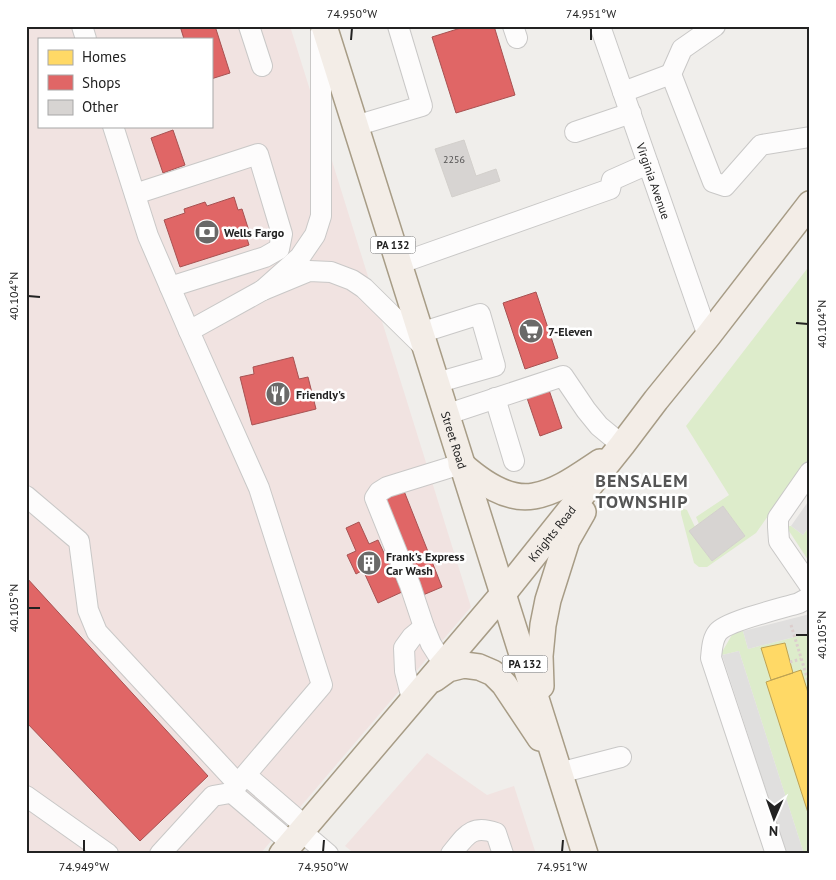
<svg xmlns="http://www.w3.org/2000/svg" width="836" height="880" viewBox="0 0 836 880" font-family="'PT Sans',sans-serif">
<rect width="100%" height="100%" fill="#f0eeeb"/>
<!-- commercial -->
<path fill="#f1e3e1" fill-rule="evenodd" d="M26,26H290L471,607L260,854H26ZM39,39H211V126H39Z
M427,753L487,795L514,786L536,854H355L345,846Z"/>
<!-- grass -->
<path fill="#ddeccb" d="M810,265V457L756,533L707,567H699L694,563L681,514V510L684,509L687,510L695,527L690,531L712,561L745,536L723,506L699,524L696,517L729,495L686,426Z
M810,525V563L789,531L788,526H791L803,535Z
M743,631L748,649L810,633V699L793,673L785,643L761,648L771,680L766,682L810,819V854H804L739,651L722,655V652L733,633Z"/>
<!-- parking -->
<path fill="#e0dfde" d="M810,499V525L803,535L791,526Z
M810,614V633L748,649L743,631Z
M739,651L804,854H787L722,655Z"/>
<!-- homes -->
<path fill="#ffd966" stroke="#bda252" d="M785,643L793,673L771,680L761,648Z
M801,670L810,699V819L766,682Z"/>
<!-- shops -->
<path fill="#e06666" stroke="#a75252" d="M180,26H215L230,73L211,79V39H184Z
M467,26H494L515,95L456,113L432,37Z
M173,130L185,165L163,173L151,138Z
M234,197L238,210L242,209L249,231L245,232L249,245L180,267L164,220L185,213L184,209L205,202L207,206Z
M536,292L558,358L525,369L503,303Z
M293,357L299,379L308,377L316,409L252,425L240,377L254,374L253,367Z
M549,390L562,428L540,436L527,398Z
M404,491L442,587L423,595L385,498Z
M359,522L369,544L378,540L402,592L378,603L363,570L356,574L347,555L356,551L346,528Z
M26,577L208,776L140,841L26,722Z"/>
<!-- building -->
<path fill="#d7d4d2" stroke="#d3d0cc" d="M464,140L476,176L496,169L500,181L452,197L435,149Z
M723,506L745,536L712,561L689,531Z"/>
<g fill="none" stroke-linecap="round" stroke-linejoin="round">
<defs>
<g id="minor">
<path d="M82,26L86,39"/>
<path d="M249,26L262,66"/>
<path d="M513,26L517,38"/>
<path id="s1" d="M600,26L708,336"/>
<path d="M671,74L682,49L715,26"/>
<path d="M623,92L671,74L713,182L725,186L761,145L810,137"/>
<path d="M113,126L148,236L189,331L259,488L322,685L230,793L213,796L160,854"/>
<path d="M355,126L422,106L398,26"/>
<path d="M575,132L631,113"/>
<path d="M135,194L258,154L282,234L279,249L265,257L170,287"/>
<path d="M398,264L610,189L612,180L648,164"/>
<path d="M263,290L300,257L315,235L321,216V31"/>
<path d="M189,331L263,290L309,271L331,272L352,280L364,288L425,348"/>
<path d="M420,333L480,314L495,366L436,383"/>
<path d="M495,398L514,461"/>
<path d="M445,415L563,376L586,410L599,426L622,445"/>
<path d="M810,472L778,518V527L779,541L810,586"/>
<path d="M26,496L79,541L88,610L97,632L238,784"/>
<path d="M443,663L431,644L424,627L410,585L375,498L379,492L387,487L461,464"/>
<path d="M412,699L405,671L404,648L412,637L424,627"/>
<path d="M559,773L621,757"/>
<path d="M246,775L305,826"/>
<path d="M231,792L291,843"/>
<path d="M26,796L108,854"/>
<path d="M301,831L328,854"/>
<path d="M451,854C466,836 471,824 496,833L503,854"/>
<path d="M776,854L711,658C712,649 712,639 718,632C727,621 783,608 799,603L810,597"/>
</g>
<g id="major">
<path id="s2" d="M324,26L585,854"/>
<path d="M461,464C481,482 507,501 534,496C558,492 580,475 600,462"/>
<path d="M434,679L448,669L464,665L479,667L493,673L504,684L540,738"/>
<path d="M541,686L540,656L543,625L548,600L567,540L583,512"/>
<path id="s3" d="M282,854L503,594L622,445L656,400L708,336L810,204"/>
</g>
</defs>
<!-- minor casing -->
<use href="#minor" stroke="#c9c8c7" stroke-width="22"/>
<!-- major casing -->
<use href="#major" stroke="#a79c86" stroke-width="28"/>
<!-- path -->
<path stroke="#dccecd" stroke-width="3" stroke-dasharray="2.5 2.5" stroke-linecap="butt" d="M791,625L810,687
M790,662L801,659"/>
<!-- minor -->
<use href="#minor" stroke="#fdfcfc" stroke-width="20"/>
<!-- major -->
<use href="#major" stroke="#f3ede7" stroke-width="25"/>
</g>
<!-- ticks -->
<path fill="none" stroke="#222" stroke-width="2" d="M351,40L352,28M591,40V28M28,296L40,297M796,323L808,324M28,608H40M796,635H808M84,852V840M323,852L324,840M562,852L563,840"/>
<!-- icons -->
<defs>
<symbol id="bank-disc" viewBox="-11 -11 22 22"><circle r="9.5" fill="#6a6968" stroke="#fff"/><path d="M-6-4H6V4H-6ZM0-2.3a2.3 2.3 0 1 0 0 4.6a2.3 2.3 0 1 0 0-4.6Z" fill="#fff"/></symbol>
<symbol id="supermarket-disc" viewBox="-11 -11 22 22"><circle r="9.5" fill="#6a6968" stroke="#fff"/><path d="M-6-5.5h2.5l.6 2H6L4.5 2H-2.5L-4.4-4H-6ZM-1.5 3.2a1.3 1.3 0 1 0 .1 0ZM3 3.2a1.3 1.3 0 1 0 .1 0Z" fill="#fff"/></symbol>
<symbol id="restaurant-disc" viewBox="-11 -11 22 22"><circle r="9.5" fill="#6a6968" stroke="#fff"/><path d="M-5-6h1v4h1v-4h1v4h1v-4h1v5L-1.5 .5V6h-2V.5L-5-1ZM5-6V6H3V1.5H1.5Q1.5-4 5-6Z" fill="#fff"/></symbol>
<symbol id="building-disc" viewBox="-11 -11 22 22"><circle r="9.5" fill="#6a6968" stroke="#fff"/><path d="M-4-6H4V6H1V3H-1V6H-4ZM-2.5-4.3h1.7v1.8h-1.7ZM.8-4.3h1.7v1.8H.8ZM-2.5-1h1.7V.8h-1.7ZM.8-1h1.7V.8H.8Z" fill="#fff"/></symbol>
</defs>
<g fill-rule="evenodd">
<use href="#bank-disc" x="193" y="218" width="28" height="28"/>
<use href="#supermarket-disc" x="517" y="317" width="28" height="28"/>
<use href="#restaurant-disc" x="264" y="380" width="28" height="28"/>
<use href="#building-disc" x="355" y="549" width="28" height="28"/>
</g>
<g text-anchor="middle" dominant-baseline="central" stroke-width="5" stroke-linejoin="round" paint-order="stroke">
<!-- number labels -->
<g font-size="10" fill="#4f4e4e">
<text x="454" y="159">2256</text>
</g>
<!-- shield labels -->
<g fill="#fff" stroke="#646464" stroke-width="1">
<rect x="370.5" y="236.5" width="45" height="17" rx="4"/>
<rect x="502.5" y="655.5" width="45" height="17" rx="4"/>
</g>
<g font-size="11" font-weight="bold" fill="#222">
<text x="393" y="245">PA 132</text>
<text x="525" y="664">PA 132</text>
</g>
<!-- street labels -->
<g font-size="12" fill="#222" stroke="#fff">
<text stroke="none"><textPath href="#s1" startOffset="164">Virginia Avenue</textPath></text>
<text stroke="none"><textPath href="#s2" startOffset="434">Street Road</textPath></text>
<text stroke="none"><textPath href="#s3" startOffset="419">Knights Road</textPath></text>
</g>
<!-- poi labels -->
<g font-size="12" font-weight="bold" fill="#222" stroke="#fff" text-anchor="start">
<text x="224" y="232">Wells Fargo</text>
<text x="548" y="331">7-Eleven</text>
<text x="296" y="394">Friendly's</text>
<text x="386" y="556">Frank's Express<tspan x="386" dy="14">Car Wash</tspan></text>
</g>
<!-- district labels -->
<g font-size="18" font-weight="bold" letter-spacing="1" fill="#555" stroke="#fff">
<text x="642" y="480">BENSALEM<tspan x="642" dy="21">TOWNSHIP</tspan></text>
</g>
</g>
<!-- border -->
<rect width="836" height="880" fill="none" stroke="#ffffff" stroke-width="55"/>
<!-- legend -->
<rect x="38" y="38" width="175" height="90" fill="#ffffff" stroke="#a7a7a7"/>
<rect x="48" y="50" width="25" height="15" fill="#ffd966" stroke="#a7a7a7"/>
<text x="82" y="62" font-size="15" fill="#222222">Homes</text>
<rect x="48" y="75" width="25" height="15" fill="#e06666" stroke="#a7a7a7"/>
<text x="82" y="88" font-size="15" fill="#222222">Shops</text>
<rect x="48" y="100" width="25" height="15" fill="#d7d4d2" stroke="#a7a7a7"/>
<text x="82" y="112" font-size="15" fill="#222222">Other</text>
<!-- north arrow -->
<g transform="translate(774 818) rotate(182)" stroke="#ffffff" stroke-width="4" paint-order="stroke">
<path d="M0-4L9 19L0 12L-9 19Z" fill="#222222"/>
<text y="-8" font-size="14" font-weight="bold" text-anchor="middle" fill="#222222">N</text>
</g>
<rect x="28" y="28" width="780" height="824" fill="none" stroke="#222" stroke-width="2"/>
<g font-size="12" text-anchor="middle" fill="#222">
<text x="352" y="18">74.950°W</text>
<text x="591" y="18">74.951°W</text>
<text transform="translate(14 296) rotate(-90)" y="4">40.104°N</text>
<text transform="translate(822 324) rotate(-90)" y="4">40.104°N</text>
<text transform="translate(14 608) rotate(-90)" y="4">40.105°N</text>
<text transform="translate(822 635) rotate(-90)" y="4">40.105°N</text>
<text x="84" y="871">74.949°W</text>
<text x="323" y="871">74.950°W</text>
<text x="562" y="871">74.951°W</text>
</g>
</svg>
